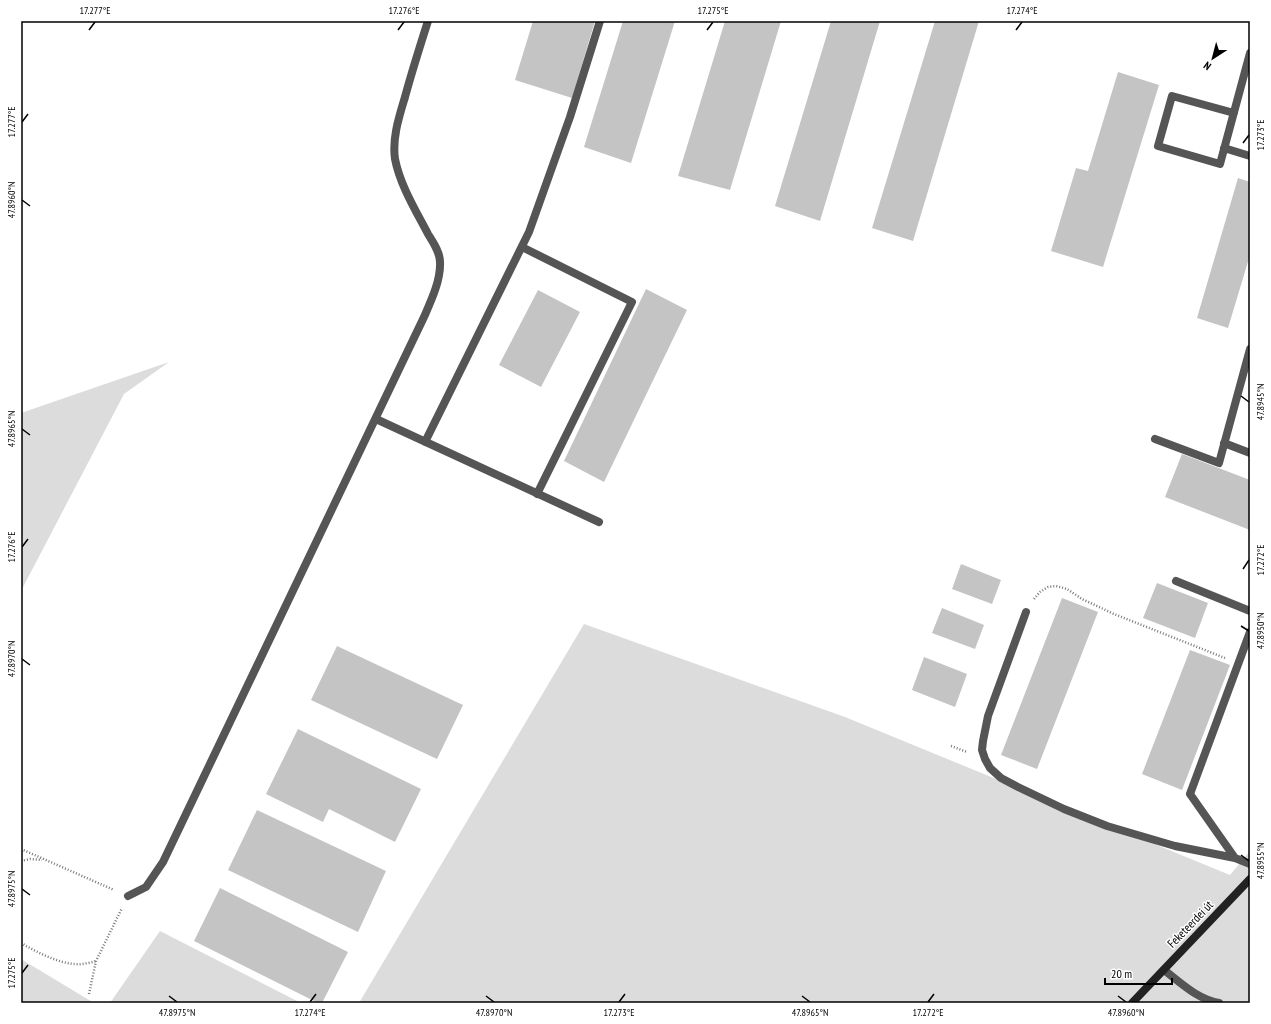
<svg xmlns="http://www.w3.org/2000/svg" width="1271" height="1024" viewBox="0 0 1271 1024" font-family="'PT Sans Narrow',sans-serif">
<rect width="100%" height="100%" fill="#fff"/>
<!-- green -->
<path fill="#dcdcdc" d="M169,362L124,394L21,591V413Z
M584,624L845,717L1230,875L1250,851V1003H359Z
M160,931L301,1003H110Z
M21,959L94,1003H21Z"/>
<!-- building -->
<path fill="#c4c4c4" d="M533,21H595L572,98L515,80Z
M623,21H675L631,163L584,147Z
M725,21H781L730,190L678,176Z
M831,21H880L820,221L775,206Z
M935,21H979L913,241L872,228Z
M1118,72L1159,85L1103,267L1051,251L1076,168L1088,171Z
M1238,178L1250,182V255L1228,328L1197,318Z
M646,289L687,310L604,482L564,461Z
M538,290L580,312L541,387L499,365Z
M1182,454L1250,480V530L1165,497Z
M961,564L1001,580L992,604L952,589Z
M1157,583L1208,603L1195,638L1143,618Z
M1062,598L1098,612L1037,769L1001,755Z
M942,608L984,625L975,649L932,633Z
M337,646L463,705L437,759L311,700Z
M1190,650L1230,665L1182,790L1142,774Z
M924,657L967,674L955,707L912,690Z
M298,729L421,789L395,842L329,809L323,822L266,794Z
M257,810L386,871L358,932L228,870Z
M220,888L348,952L322,1003H318L194,941Z"/>
<g fill="none" stroke-linecap="round" stroke-linejoin="round">
<!-- path -->
<path stroke="#777" stroke-width="2.5" stroke-dasharray="1 2" stroke-linecap="butt" d="M1034,599L1040,592L1048,587L1056,586L1067,589L1082,599L1114,614L1225,658
M951,746L967,752
M21,849L114,890
M21,861L30,859L42,860
M21,943C37,952 55,962 74,964C81,965 89,963 96,961
M89,994L96,961L122,908"/>
<!-- lane -->
<path stroke="#555" stroke-width="8" d="M1234,113L1172,96L1158,146L1220,164L1250,53
M1224,148L1250,156
M522,247L632,302L537,494
M376,419L599,522
M1155,439L1219,463L1250,349
M425,442L529,232L570,117L600,21
M1224,443L1250,453
M1176,581L1250,611
M1026,612L988,716L983,741L982,750L985,759L990,768L1001,778L1018,787L1064,809L1107,826L1175,846L1235,858
M1250,632L1190,794L1235,858L1250,864
M128,896L146,887L163,862L424,317C431,301 441,280 440,262C440,252 433,242 428,234C416,211 400,185 395,159C392,138 399,117 405,97C412,71 420,46 428,21"/>
<!-- street -->
<path stroke="#555" stroke-width="8" d="M1164,970C1181,983 1197,999 1219,1003"/>
<!-- secondary -->
<path stroke="#222" stroke-width="8" d="M1132,1003L1250,879"/>
</g>
<!-- ticks -->
<path fill="none" stroke="#000" stroke-width="1.5" d="M89,30L95,22M398,30L404,22M707,30L713,22M1016,30L1022,22M22,122L28,114M1243,143L1249,135M22,200L30,206M1241,396L1249,402M22,429L30,435M22,547L28,539M1243,569L1249,560M1241,626L1249,631M22,659L30,665M1241,855L1249,861M22,889L30,895M22,973L28,965M169,996L177,1002M486,996L494,1002M802,996L810,1002M1118,996L1126,1002M310,1002L316,994M619,1002L625,994M928,1002L934,994"/>
<g text-anchor="middle" dominant-baseline="central" stroke-width="3" stroke-linejoin="round" paint-order="stroke">
<!-- street labels -->
<g font-size="12" fill="#000" stroke="#fff">
<text transform="translate(1190 924) rotate(-46)">Feketeerdei út</text>
</g>
</g>
<!-- border -->
<rect width="1271" height="1024" fill="none" stroke="#ffffff" stroke-width="44"/>
<!-- north arrow -->
<g transform="translate(1213 58) rotate(216)" stroke="#ffffff" stroke-width="3" paint-order="stroke">
<path d="M0-3L7 15L0 10L-7 15Z" fill="#000000"/>
<text y="-6" font-size="11" font-weight="bold" text-anchor="middle" fill="#000000">N</text>
</g>
<!-- scale -->
<path d="M1105 978v6h67v-6" fill="none" stroke="#000000" stroke-width="2"/>
<text x="1111" y="978" font-size="12" fill="#000000" stroke="#ffffff" stroke-width="3" paint-order="stroke">20 m</text>
<rect x="22" y="22" width="1227" height="980" fill="none" stroke="#000" stroke-width="1.5"/>
<g font-size="10" text-anchor="middle" fill="#000">
<text x="95" y="14">17.277°E</text>
<text x="404" y="14">17.276°E</text>
<text x="713" y="14">17.275°E</text>
<text x="1022" y="14">17.274°E</text>
<text transform="translate(11 122) rotate(-90)" y="4">17.277°E</text>
<text transform="translate(1260 135) rotate(-90)" y="4">17.273°E</text>
<text transform="translate(11 200) rotate(-90)" y="4">47.8960°N</text>
<text transform="translate(1260 402) rotate(-90)" y="4">47.8945°N</text>
<text transform="translate(11 429) rotate(-90)" y="4">47.8965°N</text>
<text transform="translate(11 547) rotate(-90)" y="4">17.276°E</text>
<text transform="translate(1260 560) rotate(-90)" y="4">17.272°E</text>
<text transform="translate(1260 631) rotate(-90)" y="4">47.8950°N</text>
<text transform="translate(11 659) rotate(-90)" y="4">47.8970°N</text>
<text transform="translate(1260 861) rotate(-90)" y="4">47.8955°N</text>
<text transform="translate(11 889) rotate(-90)" y="4">47.8975°N</text>
<text transform="translate(11 973) rotate(-90)" y="4">17.275°E</text>
<text x="177" y="1016">47.8975°N</text>
<text x="310" y="1016">17.274°E</text>
<text x="494" y="1016">47.8970°N</text>
<text x="619" y="1016">17.273°E</text>
<text x="810" y="1016">47.8965°N</text>
<text x="928" y="1016">17.272°E</text>
<text x="1126" y="1016">47.8960°N</text>
</g>
</svg>
